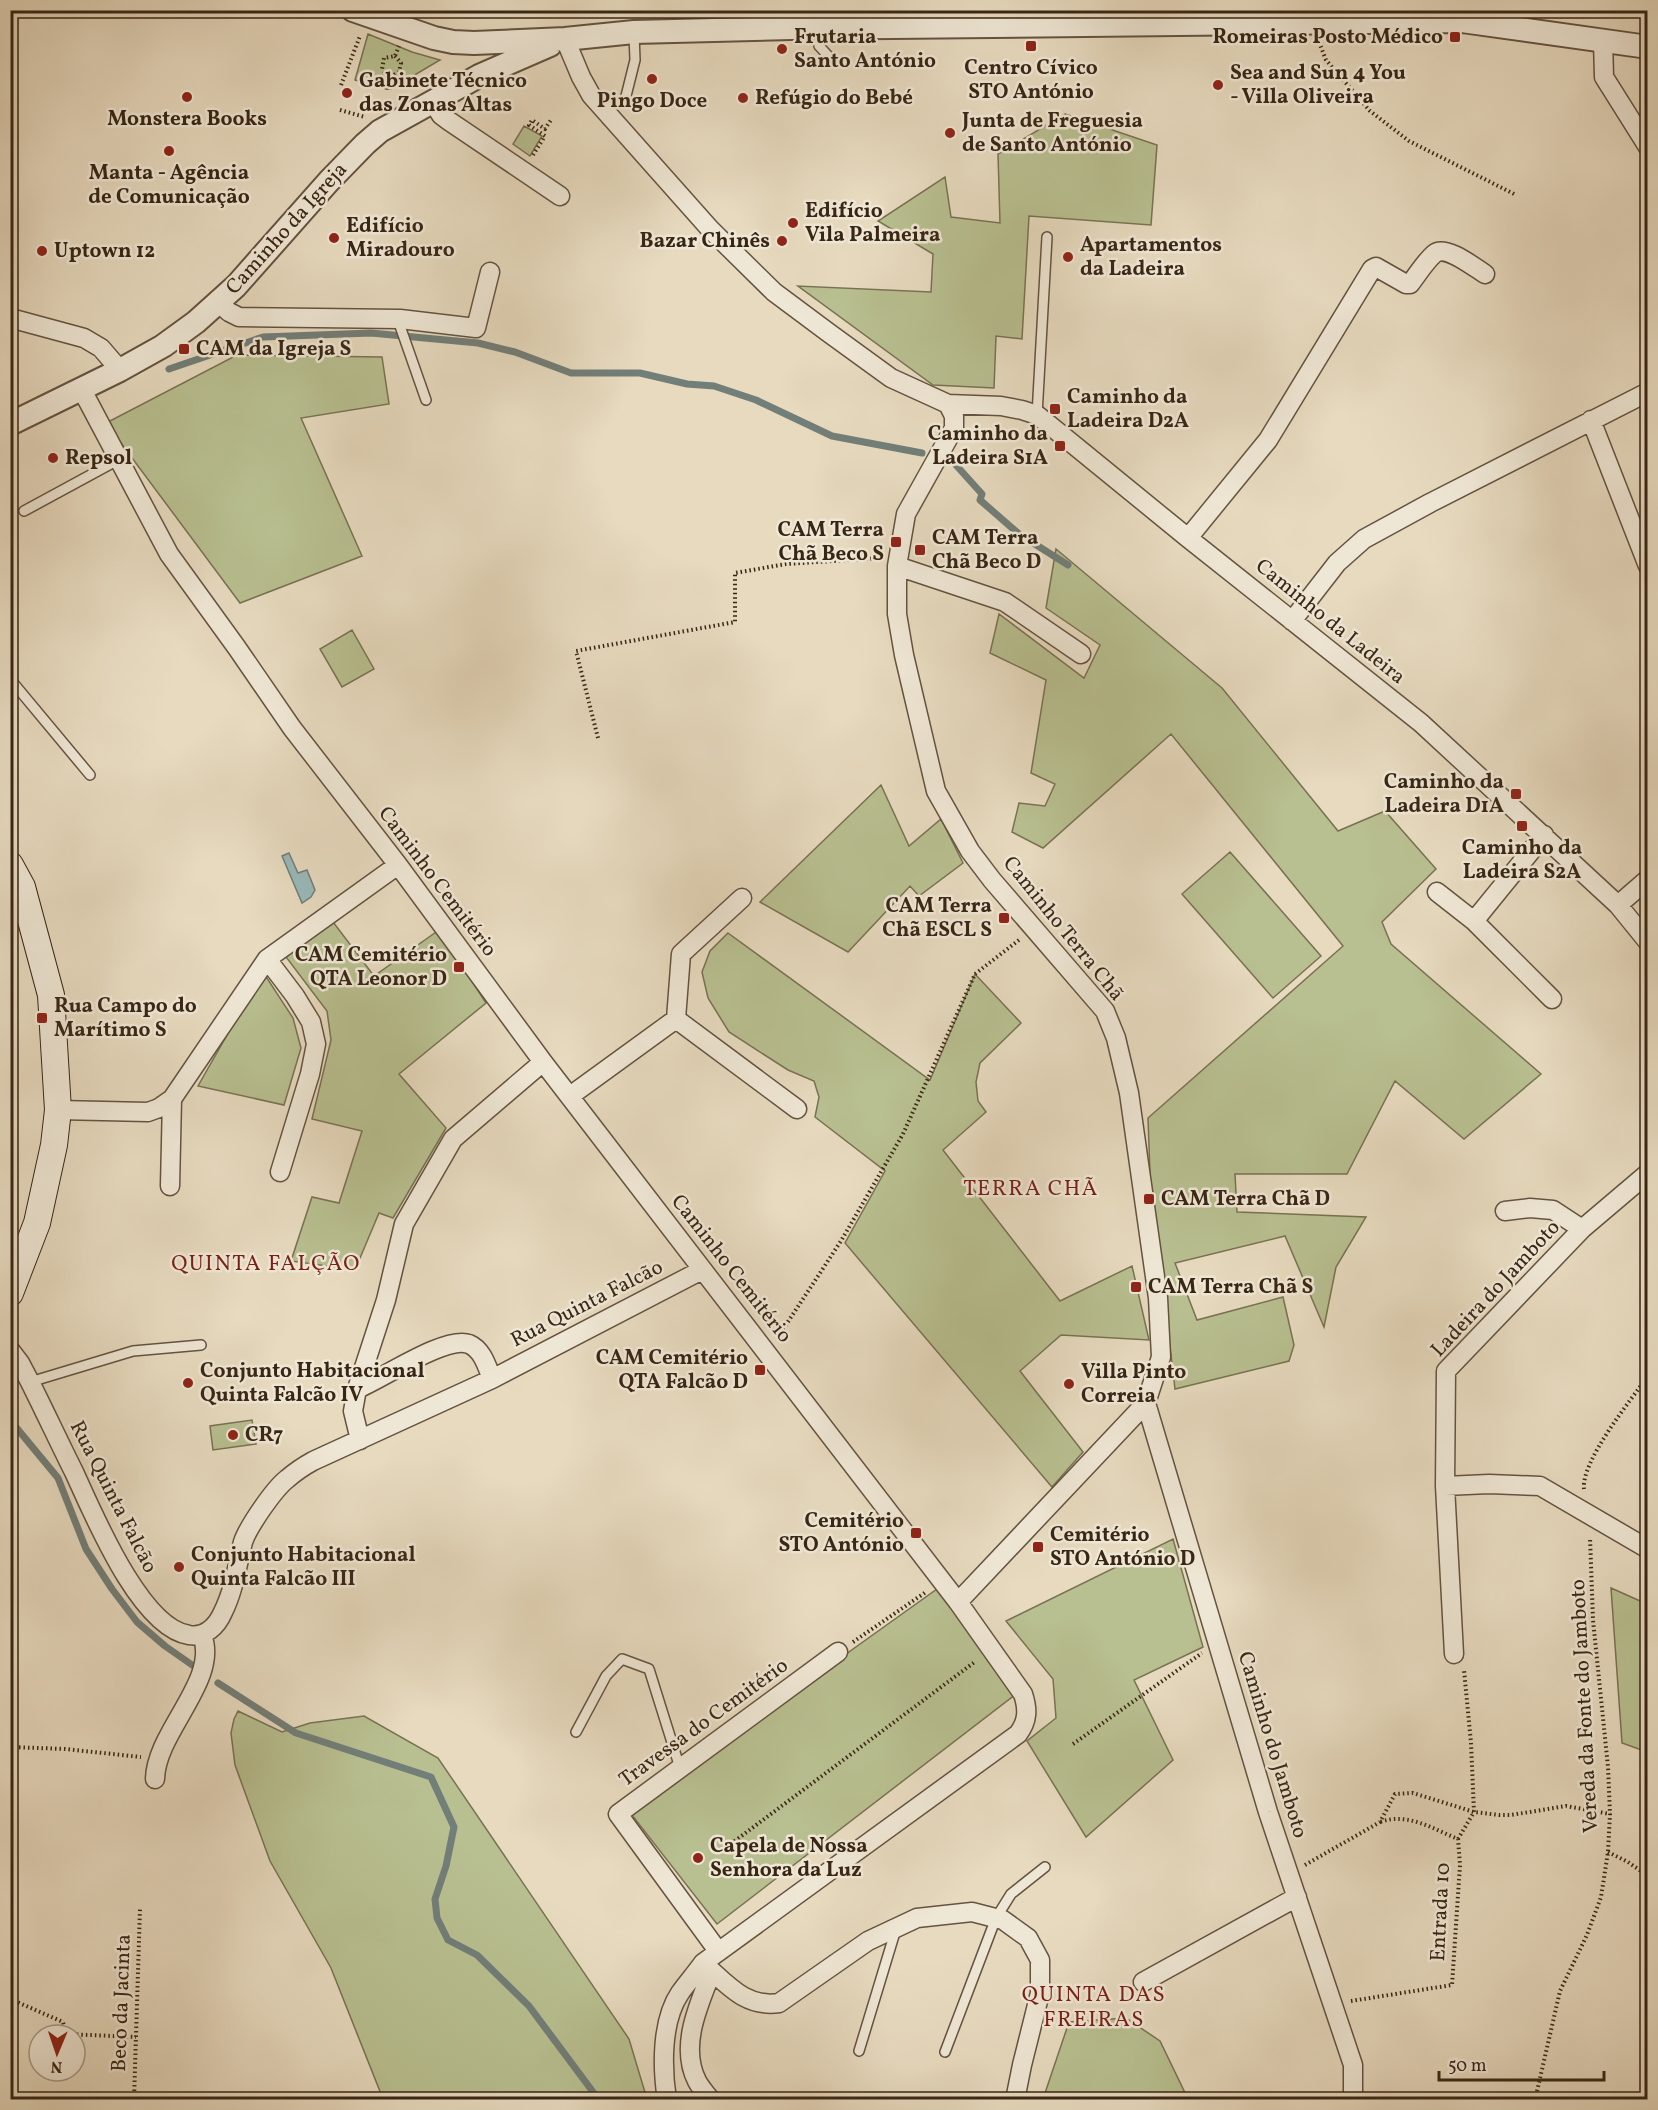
<svg xmlns="http://www.w3.org/2000/svg" width="1658" height="2110" viewBox="0 0 1658 2110" font-family="Vollkorn,serif">
<rect width="100%" height="100%" fill="#e7dabf"/>
<filter id="stains"><feTurbulence type="fractalNoise" baseFrequency=".00333" numOctaves="4"/><feColorMatrix values="0 0 0 0 .2 0 0 0 0 .09 0 0 0 0 .02 0 0 0 .5 -.17"/></filter>
<radialGradient id="worn" r=".72"><stop offset=".6" stop-color="#630" stop-opacity="0"/><stop offset="1" stop-color="#630" stop-opacity=".3"/></radialGradient>
<!-- green -->
<path fill="#b8bf90" stroke="#787252" stroke-width="1.5" d="M368,34L412,52L440,60L391,89H386L355,80Z
M1065,114L1157,145L1151,225L1029,216L1022,339L996,336L994,388L933,385L798,286L931,292L933,254L878,221L945,177L951,217L1000,223L998,154Z
M524,126L542,136L530,156L513,144Z
M237,355L382,357L389,404L301,418L362,556L240,603L106,423Z
M1056,549L1222,688L1338,831L1385,811L1436,869L1382,922L1391,944L1541,1074L1464,1139L1395,1081L1347,1174H1235L1237,1212L1366,1217L1336,1267L1324,1327L1285,1236L1175,1263L1197,1320L1283,1297L1294,1345L1289,1361L1175,1389L1150,1174L1148,1118L1343,946L1171,734L1043,848L1012,832L1019,803L1045,806L1055,784L1031,773L1046,680L990,653L999,614L1084,678L1100,645L1046,608Z
M352,630L374,669L342,687L320,649Z
M881,785L909,846L941,819L963,863L919,896L910,886L848,952L760,902Z
M1230,852L1321,956L1273,998L1182,894Z
M330,918L374,976L439,930L486,1003L399,1074L446,1128L393,1218L379,1213L355,1270L291,1261L312,1197L339,1203L362,1131L312,1119L331,1040L327,1011L283,953Z
M728,933L930,1080L975,974L1021,1023L980,1063L976,1082L978,1101L986,1112L943,1150L1060,1301L1132,1266L1149,1340L1061,1335L1020,1371L1083,1452L1052,1487L845,1243L885,1171L815,1117L819,1097L814,1081L788,1070L729,1032L708,998L702,972L710,951Z
M263,972L293,1018L301,1048L284,1105L198,1086Z
M252,1420L256,1444L213,1450L210,1426Z
M1173,1539L1203,1647L1134,1680L1173,1760L1086,1837L1027,1741L1056,1718L1053,1679L1006,1621Z
M1611,1588L1647,1604V1752L1622,1743Z
M937,1589L1016,1694L717,1924L628,1810Z
M238,1711L282,1732L310,1723L364,1716L438,1758L629,2039L647,2099H383L331,1968L270,1861L235,1765L231,1733L234,1719Z
M1126,2018L1160,2041L1188,2099H1043L1069,2022Z"/>
<!-- water -->
<path fill="#98b9ba" stroke="#727e78" stroke-width="1.5" d="M289,853L298,873L307,870L315,890L311,897L302,903L282,856Z"/>
<g fill="none" stroke-linecap="round" stroke-linejoin="round">
<!-- stream -->
<path stroke="#727e78" stroke-width="7" d="M169,369L263,337L371,333L478,343L515,352L571,373H640L687,384L714,386L756,400L832,436L922,453
M955,464L982,494L980,500L1019,534L1068,565
M10,1420L58,1478L86,1549L112,1589L137,1622L165,1646L195,1667
M218,1683L296,1733L431,1777L454,1827L446,1866L435,1899L437,1918L448,1940L477,1955L529,2006L599,2100"/>
<defs>
<path id="service" d="M803,10V28
M819,28V46L835,63
M626,96L635,60L634,34
M400,319V326L426,400
M1037,415L1047,237
M24,511L118,460
M10,679L90,775
M30,1382L133,1351L201,1345
M576,1732L606,1676L622,1659L649,1669L680,1768
M859,2051L896,1929
M945,2052L996,1918L1011,1894L1045,1867"/>
<path id="minor" d="M565,39L581,77L591,95L710,229L774,292L829,333L891,378L948,404L1001,406L1022,410L1037,415L1047,423L1188,538L1421,723L1618,905L1648,942
M1603,40L1604,77L1648,147
M432,101L441,115L449,121L560,196
M219,303L229,312L239,317L400,319L476,328L490,272
M10,318L84,338L101,348L120,370
M82,390L169,554L237,648L292,728L398,865L543,1062L958,1602L1023,1694C1028,1709 1028,1721 1018,1734L703,1963C696,1973 687,1983 680,1993C661,2021 662,2068 667,2100
M948,404L954,416V428L906,514L897,566V614L904,655L936,791L970,851L992,880L1105,1011L1116,1038L1129,1093L1158,1298L1161,1357L1146,1403L958,1602
M1591,420L1648,566
M1188,538L1268,440L1372,269L1376,267L1406,284H1410C1417,275 1425,262 1434,254C1445,244 1474,267 1485,274
M897,566L1005,602L1081,654
M1292,621L1337,563L1364,539L1430,503L1648,392
M1544,835L1474,921L1552,999
M1437,892L1474,921
M1618,905L1648,879
M267,959L295,996L311,1022L316,1044L310,1074L280,1172
M676,1019L797,1109
M570,1096L676,1019L681,954L742,898
M58,1110L148,1112L159,1108L172,1099L267,959L398,865
M170,1186L172,1099
M1505,1211L1530,1208L1553,1210L1582,1229
M10,1350L20,1363L30,1382C45,1412 59,1442 74,1472C93,1513 140,1628 189,1635C205,1638 217,1626 223,1612C234,1590 237,1566 243,1542C248,1527 274,1489 287,1479C295,1472 304,1466 313,1461L492,1379L702,1270
M357,1389C382,1379 446,1335 469,1344C483,1350 487,1367 492,1379
M1146,1403L1268,1812L1353,2065V2100
M360,1440L353,1411L357,1389L386,1300L404,1224L453,1139L543,1062
M1445,1486L1489,1484L1540,1486L1648,1549
M1454,1654L1445,1486L1446,1371L1582,1229L1648,1173
M155,1779C156,1731 220,1680 202,1635
M718,1951L618,1814L838,1652
M703,1963C727,1984 745,2008 779,2003L868,1941L917,1918L972,1912L1003,1920L1028,1938L1040,1960V1993L1022,2065L1015,2100
M1143,1982L1297,1897
M711,2100C706,2094 700,2087 697,2081C679,2046 699,2004 712,1971"/>
<path id="tertiary" d="M353,10L434,38L453,42L474,43L565,39L634,32L791,28L1462,21L1648,47
M10,424L120,370L163,346L196,322L236,286L329,181L365,144L380,131L479,76L550,45"/>
<path id="secondary" d="M10,865L22,887L51,995L58,1110L54,1145L37,1223L10,1293"/>
</defs>
<!-- service casing -->
<use href="#service" stroke="#645340" stroke-width="12"/>
<!-- minor casing -->
<use href="#minor" stroke="#645340" stroke-width="21"/>
<!-- tertiary casing -->
<use href="#tertiary" stroke="#645340" stroke-width="26"/>
<!-- secondary casing -->
<use href="#secondary" stroke="#382615" stroke-width="28"/>
<!-- path -->
<path stroke="#382615" stroke-width="4" stroke-dasharray="1.5 3" stroke-linecap="butt" d="M1319,42L1326,60L1370,111L1409,141L1516,195
M395,56L401,63L399,72L390,77L382,69L384,58L395,56L399,46
M341,85L360,36
M386,89L390,77
M340,110L365,117
M533,155L545,136L529,125L532,120L545,129L551,120
M598,738L576,651L735,622V573L786,564L880,558
M778,1337L841,1241L903,1134L975,974L1019,940
M1584,1489C1581,1461 1631,1400 1648,1376
M853,1642L926,1592
M1073,1744L1202,1653
M10,1747L65,1749L141,1757
M1458,1839L1474,1812L1471,1743L1464,1670
M720,1852L976,1661
M1608,1852L1628,1862L1648,1876
M1305,1865L1380,1822L1395,1794L1413,1793L1474,1812L1499,1815H1511L1566,1806L1610,1814
M10,1999L63,2022L66,2034L136,2037
M1351,2001L1452,1985L1460,1865L1458,1839C1433,1829 1408,1812 1380,1822
M134,2100L140,1908
M1535,2100L1560,1991L1587,1935L1601,1897L1608,1852L1610,1814L1608,1767L1593,1620L1590,1537"/>
<!-- service -->
<use href="#service" stroke="#efe7d5" stroke-width="9"/>
<!-- minor -->
<use href="#minor" stroke="#efe7d5" stroke-width="18"/>
<!-- tertiary -->
<use href="#tertiary" stroke="#efe7d5" stroke-width="22"/>
<!-- secondary -->
<use href="#secondary" stroke="#efe7d5" stroke-width="26"/>
</g>
<!-- markers -->
<g fill="#8f2418" stroke="#efe7d5" stroke-width="2">
<rect x="1449" y="31" width="12" height="12" rx="3"/>
<rect x="1025" y="40" width="12" height="12" rx="3"/>
<circle cx="782" cy="49" r="6"/>
<circle cx="652" cy="79" r="6"/>
<circle cx="1218" cy="85" r="6"/>
<circle cx="347" cy="93" r="6"/>
<circle cx="187" cy="97" r="6"/>
<circle cx="743" cy="98" r="6"/>
<circle cx="950" cy="133" r="6"/>
<circle cx="169" cy="151" r="6"/>
<circle cx="793" cy="223" r="6"/>
<circle cx="334" cy="238" r="6"/>
<circle cx="782" cy="241" r="6"/>
<circle cx="42" cy="251" r="6"/>
<circle cx="1068" cy="257" r="6"/>
<rect x="178" y="343" width="12" height="12" rx="3"/>
<rect x="1049" y="403" width="12" height="12" rx="3"/>
<rect x="1054" y="440" width="12" height="12" rx="3"/>
<circle cx="53" cy="458" r="6"/>
<rect x="890" y="536" width="12" height="12" rx="3"/>
<rect x="914" y="544" width="12" height="12" rx="3"/>
<rect x="1510" y="788" width="12" height="12" rx="3"/>
<rect x="1516" y="820" width="12" height="12" rx="3"/>
<rect x="998" y="912" width="12" height="12" rx="3"/>
<rect x="453" y="961" width="12" height="12" rx="3"/>
<rect x="36" y="1012" width="12" height="12" rx="3"/>
<rect x="1143" y="1193" width="12" height="12" rx="3"/>
<rect x="1130" y="1281" width="12" height="12" rx="3"/>
<rect x="754" y="1364" width="12" height="12" rx="3"/>
<circle cx="188" cy="1383" r="6"/>
<circle cx="1069" cy="1384" r="6"/>
<circle cx="233" cy="1435" r="6"/>
<rect x="910" y="1527" width="12" height="12" rx="3"/>
<rect x="1032" y="1541" width="12" height="12" rx="3"/>
<circle cx="179" cy="1567" r="6"/>
<circle cx="698" cy="1858" r="6"/>
</g>
<g text-anchor="middle" dominant-baseline="central" stroke-width="5" stroke-linejoin="round" paint-order="stroke">
<!-- poi labels -->
<g font-size="21" font-weight="bold" fill="#382615" stroke="#efe7d5" text-anchor="start">
<text x="794" y="37">Frutaria<tspan x="794" dy="24">Santo António</tspan></text>
<text x="1443" y="37" text-anchor="end">Romeiras Posto Médico</text>
<text x="1031" y="68" text-anchor="middle">Centro Cívico<tspan x="1031" dy="24">STO António</tspan></text>
<text x="1230" y="73">Sea and Sun 4 You<tspan x="1230" dy="24">- Villa Oliveira</tspan></text>
<text x="359" y="81">Gabinete Técnico<tspan x="359" dy="24">das Zonas Altas</tspan></text>
<text x="755" y="98">Refúgio do Bebé</text>
<text x="652" y="101" text-anchor="middle">Pingo Doce</text>
<text x="187" y="119" text-anchor="middle">Monstera Books</text>
<text x="962" y="121">Junta de Freguesia<tspan x="962" dy="24">de Santo António</tspan></text>
<text x="169" y="173" text-anchor="middle">Manta - Agência<tspan x="169" dy="24">de Comunicação</tspan></text>
<text x="805" y="211">Edifício<tspan x="805" dy="24">Vila Palmeira</tspan></text>
<text x="346" y="226">Edifício<tspan x="346" dy="24">Miradouro</tspan></text>
<text x="770" y="241" text-anchor="end">Bazar Chinês</text>
<text x="1080" y="245">Apartamentos<tspan x="1080" dy="24">da Ladeira</tspan></text>
<text x="54" y="251">Uptown 12</text>
<text x="196" y="349">CAM da Igreja S</text>
<text x="1067" y="397">Caminho da<tspan x="1067" dy="24">Ladeira D2A</tspan></text>
<text x="1048" y="434" text-anchor="end">Caminho da<tspan x="1048" dy="24">Ladeira S1A</tspan></text>
<text x="65" y="458">Repsol</text>
<text x="884" y="530" text-anchor="end">CAM Terra<tspan x="884" dy="24">Chã Beco S</tspan></text>
<text x="932" y="538">CAM Terra<tspan x="932" dy="24">Chã Beco D</tspan></text>
<text x="1504" y="782" text-anchor="end">Caminho da<tspan x="1504" dy="24">Ladeira D1A</tspan></text>
<text x="1522" y="848" text-anchor="middle">Caminho da<tspan x="1522" dy="24">Ladeira S2A</tspan></text>
<text x="992" y="906" text-anchor="end">CAM Terra<tspan x="992" dy="24">Chã ESCL S</tspan></text>
<text x="447" y="955" text-anchor="end">CAM Cemitério<tspan x="447" dy="24">QTA Leonor D</tspan></text>
<text x="54" y="1006">Rua Campo do<tspan x="54" dy="24">Marítimo S</tspan></text>
<text x="1161" y="1199">CAM Terra Chã D</text>
<text x="1148" y="1287">CAM Terra Chã S</text>
<text x="748" y="1358" text-anchor="end">CAM Cemitério<tspan x="748" dy="24">QTA Falcão D</tspan></text>
<text x="200" y="1371">Conjunto Habitacional<tspan x="200" dy="24">Quinta Falcão IV</tspan></text>
<text x="1081" y="1372">Villa Pinto<tspan x="1081" dy="24">Correia</tspan></text>
<text x="245" y="1435">CR7</text>
<text x="904" y="1521" text-anchor="end">Cemitério<tspan x="904" dy="24">STO António</tspan></text>
<text x="1050" y="1535">Cemitério<tspan x="1050" dy="24">STO António D</tspan></text>
<text x="191" y="1555">Conjunto Habitacional<tspan x="191" dy="24">Quinta Falcão III</tspan></text>
<text x="710" y="1846">Capela de Nossa<tspan x="710" dy="24">Senhora da Luz</tspan></text>
</g>
<!-- street labels -->
<g font-size="21" fill="#382615" stroke="#efe7d5">
<text transform="translate(287 229) rotate(-48)">Caminho da Igreja</text>
<text transform="translate(1330 622) rotate(39)">Caminho da Ladeira</text>
<text transform="translate(437 882) rotate(53)">Caminho Cemitério</text>
<text transform="translate(1063 929) rotate(51)">Caminho Terra Chã</text>
<text transform="translate(731 1269) rotate(52)">Caminho Cemitério</text>
<text transform="translate(1496 1289) rotate(-47)">Ladeira do Jamboto</text>
<text transform="translate(587 1304) rotate(-27)">Rua Quinta Falcão</text>
<text transform="translate(113 1497) rotate(63)">Rua Quinta Falcão</text>
<text transform="translate(1585 1706) rotate(-93)">Vereda da Fonte do Jamboto</text>
<text transform="translate(704 1723) rotate(-36)">Travessa do Cemitério</text>
<text transform="translate(1272 1745) rotate(73)">Caminho do Jamboto</text>
<text transform="translate(1441 1912) rotate(-87)">Entrada 10</text>
<text transform="translate(122 2003) rotate(-88)">Beco da Jacinta</text>
</g>
<!-- neighbourhood labels -->
<g font-size="22" letter-spacing="1.5" fill="#7a1f14" stroke="#efe7d5">
<text x="1031" y="1189">TERRA CHÃ</text>
<text x="266" y="1264">QUINTA FALÇÃO</text>
<text x="1094" y="1995">QUINTA DAS<tspan x="1094" dy="25">FREIRAS</tspan></text>
</g>
</g>
<!-- margin -->
<rect width="1658" height="2110" fill="none" stroke="#e7dabf" stroke-width="36"/>
<rect x="12" y="12" width="1634" height="2086" fill="none" stroke="#382615" stroke-width="3"/>
<rect x="18" y="18" width="1622" height="2074" fill="none" stroke="#382615" stroke-width="1.5"/>
<!-- north arrow -->
<g transform="translate(57 2053) rotate(182)"><circle r="28" fill="#efe7d5" stroke="#a69a88" stroke-width="1.5"/>
<path d="M0-4.5L10 22L0 15L-10 22Z" fill="#8f2418"/>
<text y="-9" font-size="16" font-weight="bold" text-anchor="middle" fill="#382615">N</text>
</g>
<!-- scale -->
<path d="M1439 2071v9h165v-9" fill="none" stroke="#382615" stroke-width="3"/>
<text x="1448" y="2071" font-size="18" fill="#382615" stroke="#efe7d5" stroke-width="4.5" paint-order="stroke">50 m</text>
<rect width="100%" height="100%" filter="url(#stains)"/>
<rect width="100%" height="100%" fill="url(#worn)"/>
</svg>
